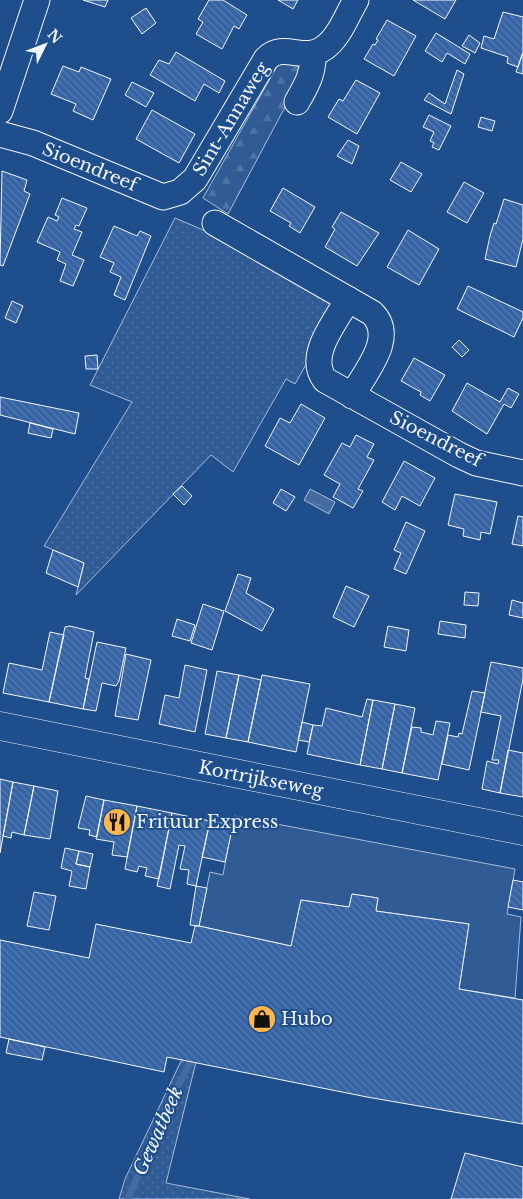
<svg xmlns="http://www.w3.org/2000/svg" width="523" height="1199" viewBox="0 0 523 1199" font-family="'Libre Baskerville',serif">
<defs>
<pattern id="grass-dots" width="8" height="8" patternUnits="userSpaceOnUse" patternTransform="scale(1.25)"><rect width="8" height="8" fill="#305b95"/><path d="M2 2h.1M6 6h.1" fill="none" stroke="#4e73a5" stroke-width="1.8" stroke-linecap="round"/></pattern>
<pattern id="forest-firs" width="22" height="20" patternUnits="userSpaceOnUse" patternTransform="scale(1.25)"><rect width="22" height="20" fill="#305b95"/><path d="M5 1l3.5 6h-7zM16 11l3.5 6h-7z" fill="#4e73a5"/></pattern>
<pattern id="water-ripples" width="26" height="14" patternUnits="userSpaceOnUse" patternTransform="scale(1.25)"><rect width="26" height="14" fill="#446ba0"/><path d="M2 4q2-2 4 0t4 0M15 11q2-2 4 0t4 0" fill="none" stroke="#5f81ae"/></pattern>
<pattern id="building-back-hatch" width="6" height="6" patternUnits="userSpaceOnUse" patternTransform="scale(1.25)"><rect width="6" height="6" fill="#3563a3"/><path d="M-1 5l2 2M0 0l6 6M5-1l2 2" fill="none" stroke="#537ab1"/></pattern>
</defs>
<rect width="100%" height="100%" fill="#1f4e8c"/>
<!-- grass -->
<path fill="url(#grass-dots)" stroke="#a8bbd7" d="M175,218L231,242L328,298L333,309L330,322L295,384L286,379L233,472L211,455L76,595L84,563L44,546L132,402L90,385Z
M182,1059L196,1062L166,1183L250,1199H119L125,1179Z"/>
<!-- forest -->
<path fill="url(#forest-firs)" stroke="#a8bbd7" d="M283,61H291L298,66L301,77L228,214L203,198L276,68Z"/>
<!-- built -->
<path fill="#305b95" stroke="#a8bbd7" d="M234,816L515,869L507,914L521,917L515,998L459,989L469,924L376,911L378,898L352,894L349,907L301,900L291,946L199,926L210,872L223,875Z"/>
<!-- water -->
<path fill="url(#water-ripples)" stroke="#a8bbd7" d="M310,489L335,502L329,514L304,500Z"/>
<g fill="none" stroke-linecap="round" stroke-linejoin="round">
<!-- stream -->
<path stroke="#446ba0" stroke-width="7" d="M128,1199L166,1108L190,1063"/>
</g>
<!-- building -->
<path fill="url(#building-back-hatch)" stroke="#f2f6ff" d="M83,0H108L105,7Z
M209,0H223L247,15L239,29L234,26L222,49L196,34L203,22L198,19Z
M278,0H298L293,9Z
M413,0H456L445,19Z
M146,8L156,23L142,34L131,18Z
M503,12L523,17V52L518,67L507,63L508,57L481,48L484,36L494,39Z
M387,20L416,36L394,76L364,59L373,44L375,45L378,40L376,39Z
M436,33L470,54L465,64L447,53L442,62L425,51Z
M469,35L480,43L475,53L462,46Z
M176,52L225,81L219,93L204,84L195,101L150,75L159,60L169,64Z
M523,52V74L516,72Z
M63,66L79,72L81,67L111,79L93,120L73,111L76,104L51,94Z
M457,70L464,74L451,114L424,100L429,93L445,104Z
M356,80L380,93L357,134L328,117L339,99L343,101Z
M132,82L154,93L146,107L125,95Z
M152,110L195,134L179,163L136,139Z
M429,115L451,126L439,150L432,147L434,143L430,141L434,132L423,127Z
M481,117L495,121L492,131L478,127Z
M348,140L359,146L352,164L337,156Z
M401,162L422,174L411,192L390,180Z
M2,171L27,180L24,191L30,194L3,266L0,265Z
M464,182L484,193L467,223L447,212Z
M283,188L315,207L300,233L289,226L291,223L270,211Z
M62,198L87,208L79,226L76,225L74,229L82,232L72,255L84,260L73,286L60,281L66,264L57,260L60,252L37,242L48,217L57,221L59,217L55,215Z
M504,199L523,205V239L516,267L485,259L490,236L494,223L496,224Z
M341,212L379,233L357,266L325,247L335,229L332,227Z
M114,226L137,236L140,231L151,236L125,300L114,295L121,277L110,272L114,263L100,257Z
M408,230L439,249L419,285L387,267Z
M468,286L523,312V318L514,337L457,309Z
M12,301L23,306L16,323L5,318Z
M459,340L469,350L462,357L452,347Z
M97,355L98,369H86L85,356Z
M414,358L445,375L430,401L420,395L421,392L401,381Z
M467,383L500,402L508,388L519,394L511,408L504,404L487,434L452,411Z
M0,397L79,413L75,434L0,415Z
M301,404L325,418L299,465L265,446L280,418L290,423Z
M30,423L53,429L51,438L28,433Z
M356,435L374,444L367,457L374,460L358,489L363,491L353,508L333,497L340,484L324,475L342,443L350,447Z
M404,461L435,478L420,506L402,496L395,510L382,502Z
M182,486L192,496L184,505L173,494Z
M281,489L295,497L286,511L273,503Z
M455,494L497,502L490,534L481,532L480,540L463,536L464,529L448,525Z
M518,516L523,517V546L512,544Z
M406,522L425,531L406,574L394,569L401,553L394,550Z
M53,550L84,563L78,587L46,573Z
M238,574L251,578L246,593L274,609L262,631L225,611Z
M346,586L369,596L354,627L333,617Z
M465,592L479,593L478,606L464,605Z
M512,600L523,603V618L509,615Z
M203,604L224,611L212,650L191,643Z
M177,619L195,625L190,641L172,636Z
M440,621L466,625L465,638L438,634Z
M70,626L94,632L85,678L89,679L83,709L49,702L65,627Z
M388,626L409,630L406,651L384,647Z
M50,632L64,635L49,702L3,693L9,663L42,670Z
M97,642L126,648L119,681L116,686L102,683L96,711L83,709Z
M126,654L151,660L138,720L115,716Z
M491,662L523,668V679L500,793L482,789L487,761L498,764L499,760H492L501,716L481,712Z
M185,665L207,670L195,732L159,724L165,695L179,698Z
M217,671L239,675L226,738L205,734Z
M239,675L261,680L248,742L226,738Z
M262,675L310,684L296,752L248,742Z
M472,691L485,693L469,770L442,764L448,735L458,737L459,733L462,734Z
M367,699L373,700L360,765L307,754L313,725L322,726L326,708L362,717Z
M373,700L395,704L382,769L360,765Z
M395,704L415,708L402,773L382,769Z
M436,721L450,723L438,780L402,773L412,727L421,728V732L433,735Z
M302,722L313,725L309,742L298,740Z
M508,750L523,753V797L500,793Z
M0,779L13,782L0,853Z
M13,782L34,786L24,835L12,832L11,838L3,836Z
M34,786L58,791L50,839L24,835Z
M86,796L104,800L97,837L89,835L90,830L78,828Z
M104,800L137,806L127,857L112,855L114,842L96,839Z
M137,806L172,813L159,879L145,876L147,868L139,866L137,872L125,869Z
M172,813L210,821L196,886L187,884L189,870L180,869L185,846L179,845L170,889L157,886Z
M210,821L233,825L225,862L202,857Z
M65,848L79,851L76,864L90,867L86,889L69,886L72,871L61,868Z
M79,851L93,854L90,867L76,864Z
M513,880L523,882V910L508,907Z
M196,886L207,888L199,926L190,925Z
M34,892L56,896L49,930L27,926Z
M352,894L378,898L376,911L469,924L459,989L523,1000V1124L367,1097L167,1057L164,1072L0,1037V940L89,958L96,924L191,943L195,926H199L291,946L301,900L349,907Z
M9,1039L45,1047L42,1060L6,1053Z
M465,1153L523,1167V1199H451Z"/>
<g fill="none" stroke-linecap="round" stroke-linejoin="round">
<defs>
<path id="minor" d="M297,102C306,86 314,73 313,54
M0,111L37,0
M0,134L33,143L163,197L180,192L195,179L266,59C284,41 304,63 324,48C339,38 347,15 356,0
M215,223L372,313C397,337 365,372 352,396
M348,299C336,322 306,355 325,380L459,455L476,463L523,473"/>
<path id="major" d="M0,726L523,831"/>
</defs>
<!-- minor casing -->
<use href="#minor" stroke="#f2f6ff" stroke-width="27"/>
<!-- major casing -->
<use href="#major" stroke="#f2f6ff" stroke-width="29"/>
<!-- minor -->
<use href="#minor" stroke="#1f4e8c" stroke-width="25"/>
<!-- major -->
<use href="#major" stroke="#1f4e8c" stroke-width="28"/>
</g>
<!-- icons -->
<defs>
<symbol id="restaurant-disc" viewBox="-11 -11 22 22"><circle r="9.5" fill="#ffb74d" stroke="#1f4e8c"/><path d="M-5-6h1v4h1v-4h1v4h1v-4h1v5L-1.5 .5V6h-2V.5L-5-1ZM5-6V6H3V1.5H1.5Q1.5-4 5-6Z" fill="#111"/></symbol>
<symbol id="shop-disc" viewBox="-11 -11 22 22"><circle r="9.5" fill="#ffb74d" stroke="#1f4e8c"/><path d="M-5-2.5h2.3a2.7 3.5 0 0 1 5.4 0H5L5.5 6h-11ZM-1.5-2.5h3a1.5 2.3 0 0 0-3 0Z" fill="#111"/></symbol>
</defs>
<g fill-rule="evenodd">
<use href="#restaurant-disc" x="101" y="806" width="32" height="32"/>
<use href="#shop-disc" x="246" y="1003" width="32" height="32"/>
</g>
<g text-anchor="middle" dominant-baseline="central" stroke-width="4" stroke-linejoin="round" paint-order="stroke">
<!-- street labels -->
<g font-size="18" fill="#f2f6ff" stroke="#1f4e8c">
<text transform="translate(231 119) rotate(-59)">Sint-Annaweg</text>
<text transform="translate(90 167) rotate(22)">Sioendreef</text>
<text transform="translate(436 439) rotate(27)">Sioendreef</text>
<text transform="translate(261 779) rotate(11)">Kortrijkseweg</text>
</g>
<!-- poi labels -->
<g font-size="18" fill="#f2f6ff" stroke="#1f4e8c" text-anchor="start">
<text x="136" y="822">Frituur Express</text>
<text x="281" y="1019">Hubo</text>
</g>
<!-- water labels -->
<g font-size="19" font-style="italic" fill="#f2f6ff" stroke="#1f4e8c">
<text transform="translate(158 1131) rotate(-66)">Gewatbeek</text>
</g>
</g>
<!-- north arrow -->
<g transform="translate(45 45) rotate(48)" stroke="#1f4e8c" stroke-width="4" paint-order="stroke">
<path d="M0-4L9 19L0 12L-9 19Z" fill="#f2f6ff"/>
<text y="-8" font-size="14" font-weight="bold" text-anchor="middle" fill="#f2f6ff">N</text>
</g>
</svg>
